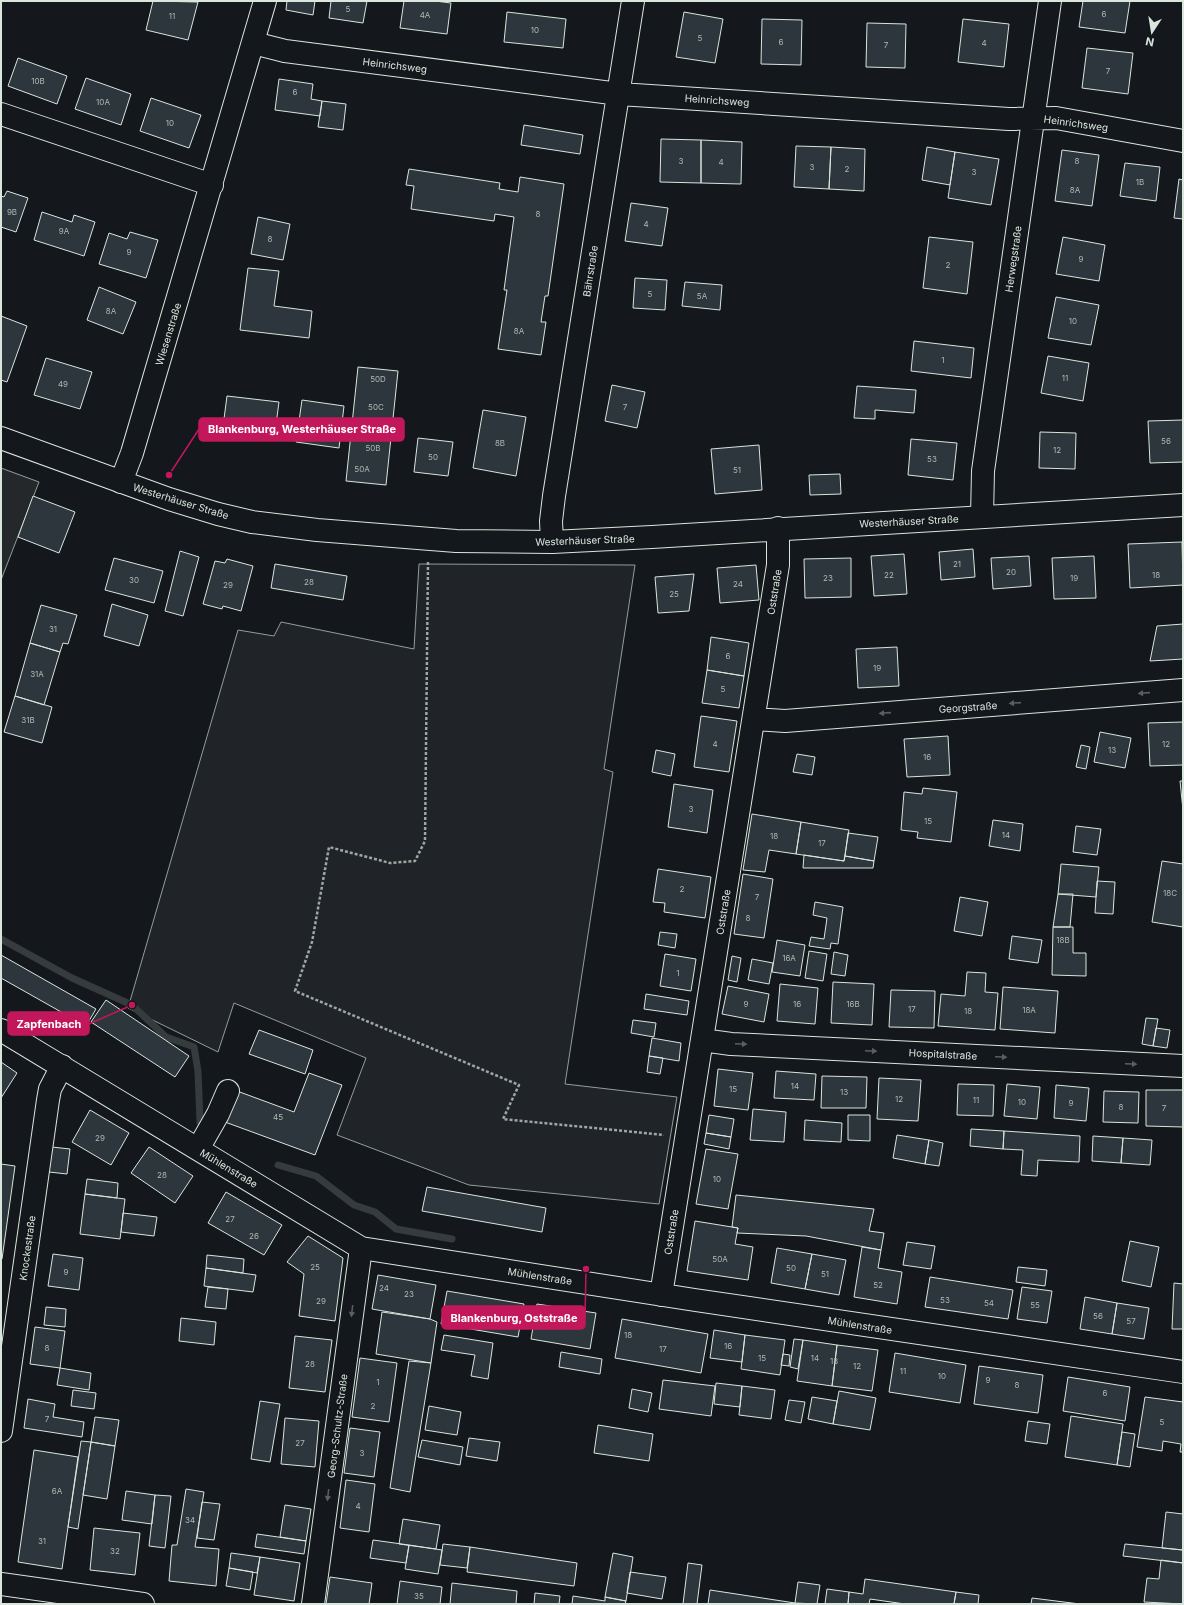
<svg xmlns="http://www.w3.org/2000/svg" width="1184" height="1605" viewBox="0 0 1184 1605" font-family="Inter,sans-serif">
<rect width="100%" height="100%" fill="#14181c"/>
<!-- green -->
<path fill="#202428" stroke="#939e99" d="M419,564L635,565L604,769L613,772L565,1084L677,1097L659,1204L469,1185L337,1135L366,1058L234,1003L218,1052L128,1008L238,630L274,636L281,622L414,649Z"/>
<!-- parking -->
<path fill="#24282b" stroke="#939e99" d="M1,468L39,482L1,580Z"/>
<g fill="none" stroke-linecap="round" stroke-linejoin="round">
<!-- stream -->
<path stroke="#363b3e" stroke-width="7" d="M1,939L72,978L132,1005L166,1037L194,1047L198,1071L200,1122
M278,1165L316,1176L354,1205L375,1212L396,1229L452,1239"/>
</g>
<!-- building -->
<path fill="#2c363c" stroke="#d8e6dc" d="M153,1L198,2L188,40L146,30Z
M287,1H315L313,15L286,10Z
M331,1H367L363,23L329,18Z
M404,1H435L451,3L447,34L400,28Z
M1083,1H1130L1125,33L1079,27Z
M507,12L566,19L563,48L504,42Z
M684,12L723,19L715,63L676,57Z
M762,19L802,20L801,65L761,64Z
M963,19L1009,24L1004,67L958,62Z
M867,23L906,24L905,68L866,67Z
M1087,48L1133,53L1128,94L1082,88Z
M18,58L67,76L57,104L8,86Z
M86,78L131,94L121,125L75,109Z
M279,79L313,84L311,99L322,101L320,116L275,110Z
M151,98L201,115L189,148L140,131Z
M322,101L346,104L343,130L318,127Z
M524,125L583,135L580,154L521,145Z
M661,139L701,140V183L660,182Z
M701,140L742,142L741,184L701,183Z
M796,146L831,147L829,189L794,187Z
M831,147L865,149L864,191L829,189Z
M927,147L955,152L950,185L922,180Z
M1062,150L1099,155L1092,206L1055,201Z
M955,152L999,159L991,205L948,198Z
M1125,163L1160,167L1156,201L1120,196Z
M409,169L500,183L499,189L518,192L520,177L564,184L548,296H545L541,322H546L541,355L498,349L507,290H504L514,217L495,214L494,221L411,209L414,186L406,185Z
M1179,179L1183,180V219L1174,218Z
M7,191L28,198L16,232L1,227V196L4,197Z
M631,203L668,208L662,246L625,241Z
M42,212L72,222L74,215L95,222L84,256L34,240Z
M258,217L290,224L283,260L251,254Z
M130,232L158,240L146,278L99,264L109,233L127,239Z
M929,237L973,242L967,294L923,288Z
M1063,237L1105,245L1099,281L1056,274Z
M248,268L279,271L274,306L312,311L309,338L240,330Z
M635,278L667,280L665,310L633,308Z
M685,282L722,285L720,310L682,306Z
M99,287L136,302L123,334L87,320Z
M1056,297L1099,305L1091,345L1048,338Z
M1,316L27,326L7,382L1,380Z
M914,341L974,348L971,378L911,371Z
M1048,356L1089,363L1083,401L1041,393Z
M46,358L92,372L80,409L34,395Z
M358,367L398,371L386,485L346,481Z
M612,385L645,392L637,428L605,421Z
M857,386L916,390L914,413L875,410V419L854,418Z
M227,396L279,402L274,440L222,434Z
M302,400L344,406L339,448L296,442Z
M483,410L526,417L516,476L473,468Z
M1183,420V462L1150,463L1148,421Z
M1040,432L1076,433L1075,469L1039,468Z
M418,438L453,442L448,476L414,472Z
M911,439L957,443L953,480L908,475Z
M759,445L762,490L715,494L711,449Z
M840,474L841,494L810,495L809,475Z
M33,496L75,512L59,553L18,537Z
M1182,542L1183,585L1130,588L1128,544Z
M973,549L975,577L941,580L939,552Z
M180,551L199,557L183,616L165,611Z
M904,554L907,594L874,596L871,556Z
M1029,556L1031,586L993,589L991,558Z
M1094,556L1096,598L1054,599L1052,558Z
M114,558L163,571L154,603L105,590Z
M851,558V597L805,598L804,559Z
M227,559L253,566L241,611L223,606L222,609L203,604L215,561L225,563Z
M275,564L347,576L343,600L271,588Z
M756,565L759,600L720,603L717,568Z
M694,574L689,611L658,613L655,577Z
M112,604L148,615L139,646L104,636Z
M41,605L77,615L68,644L63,643L60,652L30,643Z
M1183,624V659L1150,661L1157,626Z
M711,637L749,643L744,676L707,670Z
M30,643L60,652L44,705L15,696Z
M897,647L899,686L858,688L856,649Z
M707,670L744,676L739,708L702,703Z
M15,696L52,707L42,743L4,732Z
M701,716L737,721L729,772L694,767Z
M1183,722V765L1150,766L1148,723Z
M1100,732L1131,738L1125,768L1094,762Z
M948,736L950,775L907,777L904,739Z
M1081,745L1090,747L1086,769L1076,767Z
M656,750L675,754L671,776L652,772Z
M797,754L815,757L812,775L793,772Z
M1180,781H1183V810Z
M674,784L713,790L707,833L668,827Z
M923,788L957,792L951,842L917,838L918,832L901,830L904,792L922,794Z
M752,814L801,822L796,854L769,850L765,872L743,870Z
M993,820L1023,824L1020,851L989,846Z
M801,822L849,830L844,861L796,854Z
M1076,826L1101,829L1097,855L1073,852Z
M848,833L878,837L874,861L845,856Z
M804,855L844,861L845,856L874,861L873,868H803Z
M1162,861L1183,864V927L1152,922Z
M1061,864L1099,867L1096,897L1058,894Z
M658,869L711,877L705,918L664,912L665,903L653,902Z
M743,874L773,879L764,938L734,934Z
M1097,881L1115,882L1113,914L1095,913Z
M1058,894H1073L1070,927H1053Z
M960,897L988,902L982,936L954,931Z
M815,902L843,907L838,944L831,943L830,949L809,946L811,937L824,939L827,918L813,915Z
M1053,927H1073V953H1086V976L1052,975Z
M660,932L677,934L675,948L658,945Z
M1012,936L1042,940L1038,963L1009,959Z
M777,940L805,945L800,976L772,972Z
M809,951L827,954L823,981L805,978Z
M834,952L848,955L845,976L831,974Z
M665,954L696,959L691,991L660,986Z
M1,955L96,1009L86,1026L1,978Z
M732,956L741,958L737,982L728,980Z
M752,959L773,963L769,984L748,980Z
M967,972L986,973L985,992L998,993L995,1030L938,1026L941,994L965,996Z
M833,982L874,984L872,1025L831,1023Z
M780,984L818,988L815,1024L777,1021Z
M728,986L769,994L764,1022L722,1014Z
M1003,987L1058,991L1055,1033L1000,1029Z
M891,990L935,991L934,1028L889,1027Z
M646,994L689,1001L687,1015L644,1009Z
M106,1000L189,1056L175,1077L91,1022Z
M1146,1018L1158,1019L1153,1046L1142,1044Z
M633,1020L656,1023L654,1037L631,1033Z
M1156,1028L1170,1030L1167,1048L1153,1046Z
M259,1030L313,1050L305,1074L249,1054Z
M652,1038L681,1043L679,1061L649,1056Z
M649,1056L663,1058L660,1074L647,1072Z
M1,1062L17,1073L1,1098Z
M718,1069L753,1073L748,1110L714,1106Z
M776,1071L816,1074L814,1100L774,1098Z
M309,1073L342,1085L315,1155L225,1122L237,1091L294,1112Z
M822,1076L867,1077L866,1108H821Z
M879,1078L921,1080L918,1121L877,1119Z
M958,1084L994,1085L993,1116L957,1115Z
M1007,1084L1040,1087L1037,1119L1004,1116Z
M1056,1085L1089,1088L1086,1121L1054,1118Z
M1146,1090H1183V1127L1146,1126Z
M1104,1091L1139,1092L1138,1123L1103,1122Z
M753,1109L786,1112L784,1142L750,1140Z
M90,1110L129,1133L111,1165L72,1142Z
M709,1115L734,1119L731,1137L706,1133Z
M848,1115H870V1141L848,1140Z
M805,1120L842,1123L841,1142L804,1140Z
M971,1129L1004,1131L1003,1149L970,1146Z
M1004,1131L1080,1136L1079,1162L1038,1160L1037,1176L1021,1175L1023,1150L1003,1149Z
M706,1133L731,1137L729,1149L704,1144Z
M897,1135L929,1140L925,1164L893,1158Z
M1093,1136L1123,1138L1121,1163L1092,1161Z
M1123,1138L1152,1140L1150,1165L1121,1163Z
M929,1140L943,1143L939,1166L925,1164Z
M52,1147L70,1149L67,1174L49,1172Z
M149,1147L193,1176L175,1203L131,1173Z
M706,1149L738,1154L728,1209L696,1204Z
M1,1164L15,1166L2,1259H1Z
M87,1179L118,1183L117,1198L85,1194Z
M427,1187L546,1208L542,1232L422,1211Z
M226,1192L282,1225L264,1255L208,1223Z
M85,1194L125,1199L120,1239L80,1234Z
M736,1195L874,1209L869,1231L884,1233L881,1250L806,1236L737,1233L738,1228L732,1227Z
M123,1213L157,1217L154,1236L121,1232Z
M695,1221L738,1228L735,1244L753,1247L748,1280L687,1271Z
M308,1236L343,1258L335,1321L299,1316L304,1274L287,1262Z
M1130,1241L1159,1247L1151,1287L1122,1281Z
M907,1242L935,1246L931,1269L903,1265Z
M862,1247L881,1250L878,1268L902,1272L897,1304L854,1297Z
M777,1248L812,1254L805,1289L771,1283Z
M53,1254L83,1258L79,1290L48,1286Z
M812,1254L846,1260L839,1295L805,1289Z
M207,1255L244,1259L243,1273L206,1268Z
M1018,1267L1047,1270L1045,1286L1016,1282Z
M206,1268L256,1275L253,1292L204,1286Z
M378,1275L436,1285L430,1319L372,1309Z
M930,1277L1013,1290L1008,1319L925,1307Z
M1174,1283L1183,1284V1329H1172Z
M208,1287L228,1289L226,1309L205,1307Z
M1022,1287L1052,1291L1047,1323L1017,1319Z
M447,1291L524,1304L518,1337L441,1324Z
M1085,1297L1117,1303L1112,1334L1080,1329Z
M1117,1303L1149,1308L1144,1339L1112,1334Z
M537,1304L596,1313L590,1349L531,1339Z
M46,1307L66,1309L65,1327L44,1325Z
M382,1312L430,1319L437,1322L431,1363L376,1354Z
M181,1318L216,1322L214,1345L179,1341Z
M622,1319L708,1334L701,1373L615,1358Z
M35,1327L65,1331L60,1368L30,1364Z
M714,1330L745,1335L742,1362L710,1358Z
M444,1335L493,1343L488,1379L471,1376L475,1355L441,1350Z
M745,1335L785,1340L780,1375L741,1369Z
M295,1336L332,1340L325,1392L289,1388Z
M794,1339L803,1340L798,1369L790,1367Z
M803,1340L837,1345L832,1386L797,1381Z
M837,1345L878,1350L872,1391L832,1386Z
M561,1352L602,1359L600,1374L559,1367Z
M895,1353L966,1365L960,1403L889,1392Z
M783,1354L790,1355L789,1366L781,1365Z
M360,1358L397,1363L389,1422L352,1417Z
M409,1361L431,1363L410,1492L390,1488Z
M979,1366L1043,1375L1038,1413L974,1404Z
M60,1368L91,1373L89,1390L57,1385Z
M1068,1377L1130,1387L1125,1421L1063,1411Z
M663,1380L715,1386L711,1416L659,1409Z
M716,1383L742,1386L740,1407L714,1404Z
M742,1386L775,1390L771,1419L739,1415Z
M632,1389L652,1393L648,1412L629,1408Z
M73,1390L96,1393L94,1409L71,1406Z
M839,1391L876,1398L870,1430L833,1424Z
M812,1397L837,1401L833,1424L808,1419Z
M1145,1397L1183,1402V1452H1180L1181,1444L1163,1441L1162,1451L1137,1447Z
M28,1399L55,1404L53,1417L84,1422L82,1437L24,1428Z
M789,1400L805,1402L801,1423L785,1420Z
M260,1401L280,1404L270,1462L251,1459Z
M429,1406L461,1412L457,1435L425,1430Z
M1071,1416L1123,1424L1117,1465L1065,1457Z
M95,1417L119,1420L115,1446L91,1442Z
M285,1418L319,1421L315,1467L281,1464Z
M1028,1421L1050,1424L1047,1444L1025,1441Z
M598,1425L653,1434L649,1461L594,1453Z
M350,1428L380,1432L374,1477L344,1473Z
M1122,1432L1135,1434L1130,1467L1117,1465Z
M469,1438L500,1442L497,1461L466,1456Z
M422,1440L463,1447L460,1465L418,1457Z
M81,1441L91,1442L78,1529L68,1527Z
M91,1442L115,1446L107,1499L83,1495Z
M34,1450L78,1457L62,1569L18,1562Z
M346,1480L375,1484L369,1532L340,1528Z
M186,1489L204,1492L195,1547L219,1549L216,1586L169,1581L172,1545H177Z
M126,1491L155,1495L152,1524L122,1520Z
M155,1495L171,1496L165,1548L149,1546Z
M202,1502L220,1504L214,1540L197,1538Z
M285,1505L311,1509L306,1541L280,1537Z
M1166,1512L1183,1514V1550L1162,1548Z
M403,1519L440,1525L436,1549L399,1544Z
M94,1528L140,1533L135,1575L90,1570Z
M257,1534L306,1541L304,1554L255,1547Z
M373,1540L409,1545L406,1563L370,1558Z
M443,1544L470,1547L467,1568L440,1565Z
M1125,1544L1183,1550V1563L1123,1556Z
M409,1545L442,1550L438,1574L405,1569Z
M470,1547L577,1563L574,1586L467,1572Z
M231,1553L260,1557L257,1573L229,1568Z
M613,1553L633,1557L626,1601L605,1597Z
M260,1557L300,1563L294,1601L254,1595Z
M1161,1560L1183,1563V1604L1144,1602L1147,1578L1159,1579Z
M688,1563L702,1565L697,1604H683Z
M229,1568L253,1572L250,1590L226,1586Z
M630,1572L666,1577L662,1599L627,1593Z
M330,1577L372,1583L369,1604H326Z
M865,1579L956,1592L954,1604H905L870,1599L869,1604H848L849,1592L863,1594Z
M400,1581L442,1587L440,1604H397Z
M798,1582L820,1585L817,1604L795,1603Z
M452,1583L517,1591L516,1604H450Z
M827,1589L849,1592L848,1604H825Z
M710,1590L795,1603V1604H708Z
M956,1592L979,1595L978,1604H954Z
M535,1593L560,1596L559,1604H534Z
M573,1596L605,1601V1597L626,1601L625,1604H572Z
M1032,1598L1080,1604H1031Z"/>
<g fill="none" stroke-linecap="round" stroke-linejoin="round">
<defs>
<path id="minor" d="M253,43L285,51L619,94L1009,119L1056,118L1183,141
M1,114L212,185
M121,482L132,453L265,1
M982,517L983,471L1050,1
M552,542L551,521L554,496L633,1
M754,719L785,721L1183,690
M1,1030L361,1248L695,1300L1183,1372
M702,1040L731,1044L1183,1066
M198,1149L218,1114L228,1091
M661,1295L778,565V528
M1,1431L48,1100L50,1089L62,1066
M1,1584L143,1604
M313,1604L361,1248"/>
<path id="major" d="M1,438L169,499L218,514L252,522L317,530L456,541L552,542L652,537L1183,505"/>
</defs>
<!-- minor casing -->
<use href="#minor" stroke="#d8e6dc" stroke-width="24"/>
<!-- major casing -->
<use href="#major" stroke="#d8e6dc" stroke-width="24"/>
<!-- path -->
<path stroke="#9da8a2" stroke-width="2.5" stroke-dasharray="3 2" stroke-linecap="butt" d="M428,562L425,841L415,861L390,863L329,847L312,942L295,991L519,1085L503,1119L664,1135"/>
<!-- minor -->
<use href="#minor" stroke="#14181c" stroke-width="22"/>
<!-- major -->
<use href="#major" stroke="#14181c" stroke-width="22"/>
</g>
<!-- one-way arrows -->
<defs><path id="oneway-solid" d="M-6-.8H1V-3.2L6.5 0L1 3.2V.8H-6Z"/></defs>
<g fill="#59605f">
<use href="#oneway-solid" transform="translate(1144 693) rotate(176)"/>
<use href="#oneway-solid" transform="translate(1015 703) rotate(176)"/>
<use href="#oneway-solid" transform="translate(885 713) rotate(176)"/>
<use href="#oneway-solid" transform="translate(741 1044) rotate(3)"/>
<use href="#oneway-solid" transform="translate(871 1051) rotate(3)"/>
<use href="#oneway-solid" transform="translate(1001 1057) rotate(3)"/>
<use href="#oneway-solid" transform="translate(1131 1064) rotate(3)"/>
<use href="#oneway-solid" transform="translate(352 1311) rotate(97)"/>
<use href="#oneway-solid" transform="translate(328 1495) rotate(97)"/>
</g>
<g text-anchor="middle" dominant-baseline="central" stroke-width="3" stroke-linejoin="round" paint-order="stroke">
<!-- number labels -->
<g font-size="8" fill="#adbab4">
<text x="348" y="9">5</text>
<text x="1104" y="14">6</text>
<text x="425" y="15">4A</text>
<text x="172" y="16">11</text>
<text x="535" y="30">10</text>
<text x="700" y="38">5</text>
<text x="781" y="42">6</text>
<text x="984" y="43">4</text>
<text x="886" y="45">7</text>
<text x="1108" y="71">7</text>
<text x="38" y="81">10B</text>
<text x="295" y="92">6</text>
<text x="103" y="102">10A</text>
<text x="170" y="123">10</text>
<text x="681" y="161">3</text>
<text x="1077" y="161">8</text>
<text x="721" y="162">4</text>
<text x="812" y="167">3</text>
<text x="847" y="169">2</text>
<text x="974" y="172">3</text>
<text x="1140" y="182">1B</text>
<text x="1075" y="190">8A</text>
<text x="12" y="212">9B</text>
<text x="538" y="214">8</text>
<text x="646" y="224">4</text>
<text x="64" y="231">9A</text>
<text x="270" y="239">8</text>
<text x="129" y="252">9</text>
<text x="1081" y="259">9</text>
<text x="948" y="265">2</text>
<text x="650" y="294">5</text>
<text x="702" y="296">5A</text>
<text x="111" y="311">8A</text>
<text x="1073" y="321">10</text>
<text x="519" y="331">8A</text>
<text x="943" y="360">1</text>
<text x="1065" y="378">11</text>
<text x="378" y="379">50D</text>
<text x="63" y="384">49</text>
<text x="376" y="407">50C</text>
<text x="625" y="407">7</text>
<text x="1166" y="441">56</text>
<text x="500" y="443">8B</text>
<text x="373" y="448">50B</text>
<text x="1057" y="450">12</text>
<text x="433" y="457">50</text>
<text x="932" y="459">53</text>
<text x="362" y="469">50A</text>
<text x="737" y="470">51</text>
<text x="957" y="564">21</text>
<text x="1011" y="572">20</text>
<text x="889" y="575">22</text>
<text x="1156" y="575">18</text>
<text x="828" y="578">23</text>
<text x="1074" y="578">19</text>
<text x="134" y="580">30</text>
<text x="309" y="582">28</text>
<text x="738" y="584">24</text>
<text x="228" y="585">29</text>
<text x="674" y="594">25</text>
<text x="53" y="629">31</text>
<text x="728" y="656">6</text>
<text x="877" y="668">19</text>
<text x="37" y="674">31A</text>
<text x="723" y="689">5</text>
<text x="28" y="720">31B</text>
<text x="715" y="744">4</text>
<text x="1166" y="744">12</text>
<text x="1112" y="750">13</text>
<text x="927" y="757">16</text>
<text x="691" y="809">3</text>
<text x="928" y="821">15</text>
<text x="1006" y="835">14</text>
<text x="774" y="836">18</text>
<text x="822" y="843">17</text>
<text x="682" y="889">2</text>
<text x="1170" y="893">18C</text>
<text x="757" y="897">7</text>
<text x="748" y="918">8</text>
<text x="1063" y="940">18B</text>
<text x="789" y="958">16A</text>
<text x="678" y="973">1</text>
<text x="746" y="1004">9</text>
<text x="797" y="1004">16</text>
<text x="853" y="1004">16B</text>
<text x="912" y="1009">17</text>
<text x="1029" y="1010">18A</text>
<text x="968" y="1011">18</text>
<text x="795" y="1086">14</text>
<text x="733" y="1089">15</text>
<text x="844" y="1092">13</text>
<text x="899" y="1099">12</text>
<text x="976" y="1100">11</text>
<text x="1022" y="1102">10</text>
<text x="1071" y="1103">9</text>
<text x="1121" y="1107">8</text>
<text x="1164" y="1108">7</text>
<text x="278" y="1117">45</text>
<text x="100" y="1138">29</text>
<text x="162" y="1175">28</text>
<text x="717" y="1179">10</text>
<text x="230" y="1219">27</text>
<text x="254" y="1236">26</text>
<text x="720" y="1259">50A</text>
<text x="315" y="1267">25</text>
<text x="791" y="1268">50</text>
<text x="66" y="1272">9</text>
<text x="825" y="1274">51</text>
<text x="878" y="1285">52</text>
<text x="384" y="1288">24</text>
<text x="409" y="1294">23</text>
<text x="945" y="1300">53</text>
<text x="321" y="1301">29</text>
<text x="989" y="1303">54</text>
<text x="1035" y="1305">55</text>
<text x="1098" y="1316">56</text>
<text x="1131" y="1321">57</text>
<text x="628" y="1335">18</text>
<text x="728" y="1346">16</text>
<text x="47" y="1348">8</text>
<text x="663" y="1349">17</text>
<text x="762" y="1358">15</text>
<text x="815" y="1358">14</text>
<text x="834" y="1361">13</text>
<text x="310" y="1364">28</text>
<text x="857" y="1366">12</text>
<text x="903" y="1371">11</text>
<text x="942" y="1376">10</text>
<text x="988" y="1380">9</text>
<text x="378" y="1382">1</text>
<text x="1017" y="1385">8</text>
<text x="1105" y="1393">6</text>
<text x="373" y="1406">2</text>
<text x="47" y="1419">7</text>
<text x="1162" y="1422">5</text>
<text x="300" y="1443">27</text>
<text x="362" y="1453">3</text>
<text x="57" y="1491">6A</text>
<text x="358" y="1506">4</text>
<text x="190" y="1520">34</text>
<text x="42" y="1541">31</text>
<text x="115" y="1551">32</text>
<text x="419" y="1596">35</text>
</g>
<!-- street labels -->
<g font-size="10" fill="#d8e6dc" stroke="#14181c">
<text transform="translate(395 65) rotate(7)">Heinrichsweg</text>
<text transform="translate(717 100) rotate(4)">Heinrichsweg</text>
<text transform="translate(1076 123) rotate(8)">Heinrichsweg</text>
<text transform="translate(1013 259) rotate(-82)">Herwegstraße</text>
<text transform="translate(590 271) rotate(-81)">Bährstraße</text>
<text transform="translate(168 334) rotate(-73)">Wiesenstraße</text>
<text transform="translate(181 501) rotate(17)">Westerhäuser Straße</text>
<text transform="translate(909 521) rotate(-3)">Westerhäuser Straße</text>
<text transform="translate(585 540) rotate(-2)">Westerhäuser Straße</text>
<text transform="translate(774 592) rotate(-81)">Oststraße</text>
<text transform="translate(968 707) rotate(-4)">Georgstraße</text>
<text transform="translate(723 912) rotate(-81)">Oststraße</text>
<text transform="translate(943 1054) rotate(3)">Hospitalstraße</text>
<text transform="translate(229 1168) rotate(31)">Mühlenstraße</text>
<text transform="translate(671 1232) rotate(-81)">Oststraße</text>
<text transform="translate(27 1248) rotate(-82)">Knockestraße</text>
<text transform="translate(540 1276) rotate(9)">Mühlenstraße</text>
<text transform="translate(860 1325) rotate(9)">Mühlenstraße</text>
<text transform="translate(337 1426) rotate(-83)">Georg-Schultz-Straße</text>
</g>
</g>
<!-- callouts -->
<path fill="none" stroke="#c2185b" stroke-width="1.5" d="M169 475L199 429M132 1005L89 1024M586 1269L585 1318"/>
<g fill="#c2185b" stroke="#14181c" stroke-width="1.5">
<circle cx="169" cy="475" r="4"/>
<circle cx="132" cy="1005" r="4"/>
<circle cx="586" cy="1269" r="4"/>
</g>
<g fill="#c2185b" stroke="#c2185b" stroke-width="1.5">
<rect x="199" y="418" width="205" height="23" rx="4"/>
<rect x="8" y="1012" width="81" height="23" rx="4"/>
<rect x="442" y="1306" width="143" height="23" rx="4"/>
</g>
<g font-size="11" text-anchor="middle" font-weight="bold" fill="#fff">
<text x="302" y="433">Blankenburg, Westerhäuser Straße</text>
<text x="49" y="1028">Zapfenbach</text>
<text x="514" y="1322">Blankenburg, Oststraße</text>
</g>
<!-- border -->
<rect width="1184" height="1605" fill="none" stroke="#d8e6dc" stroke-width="4"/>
<!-- north arrow -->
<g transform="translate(1152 32) rotate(192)" stroke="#14181c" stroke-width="3" paint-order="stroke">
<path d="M0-3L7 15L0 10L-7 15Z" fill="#d8e6dc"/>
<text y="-6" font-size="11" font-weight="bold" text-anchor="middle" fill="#d8e6dc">N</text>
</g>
</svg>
